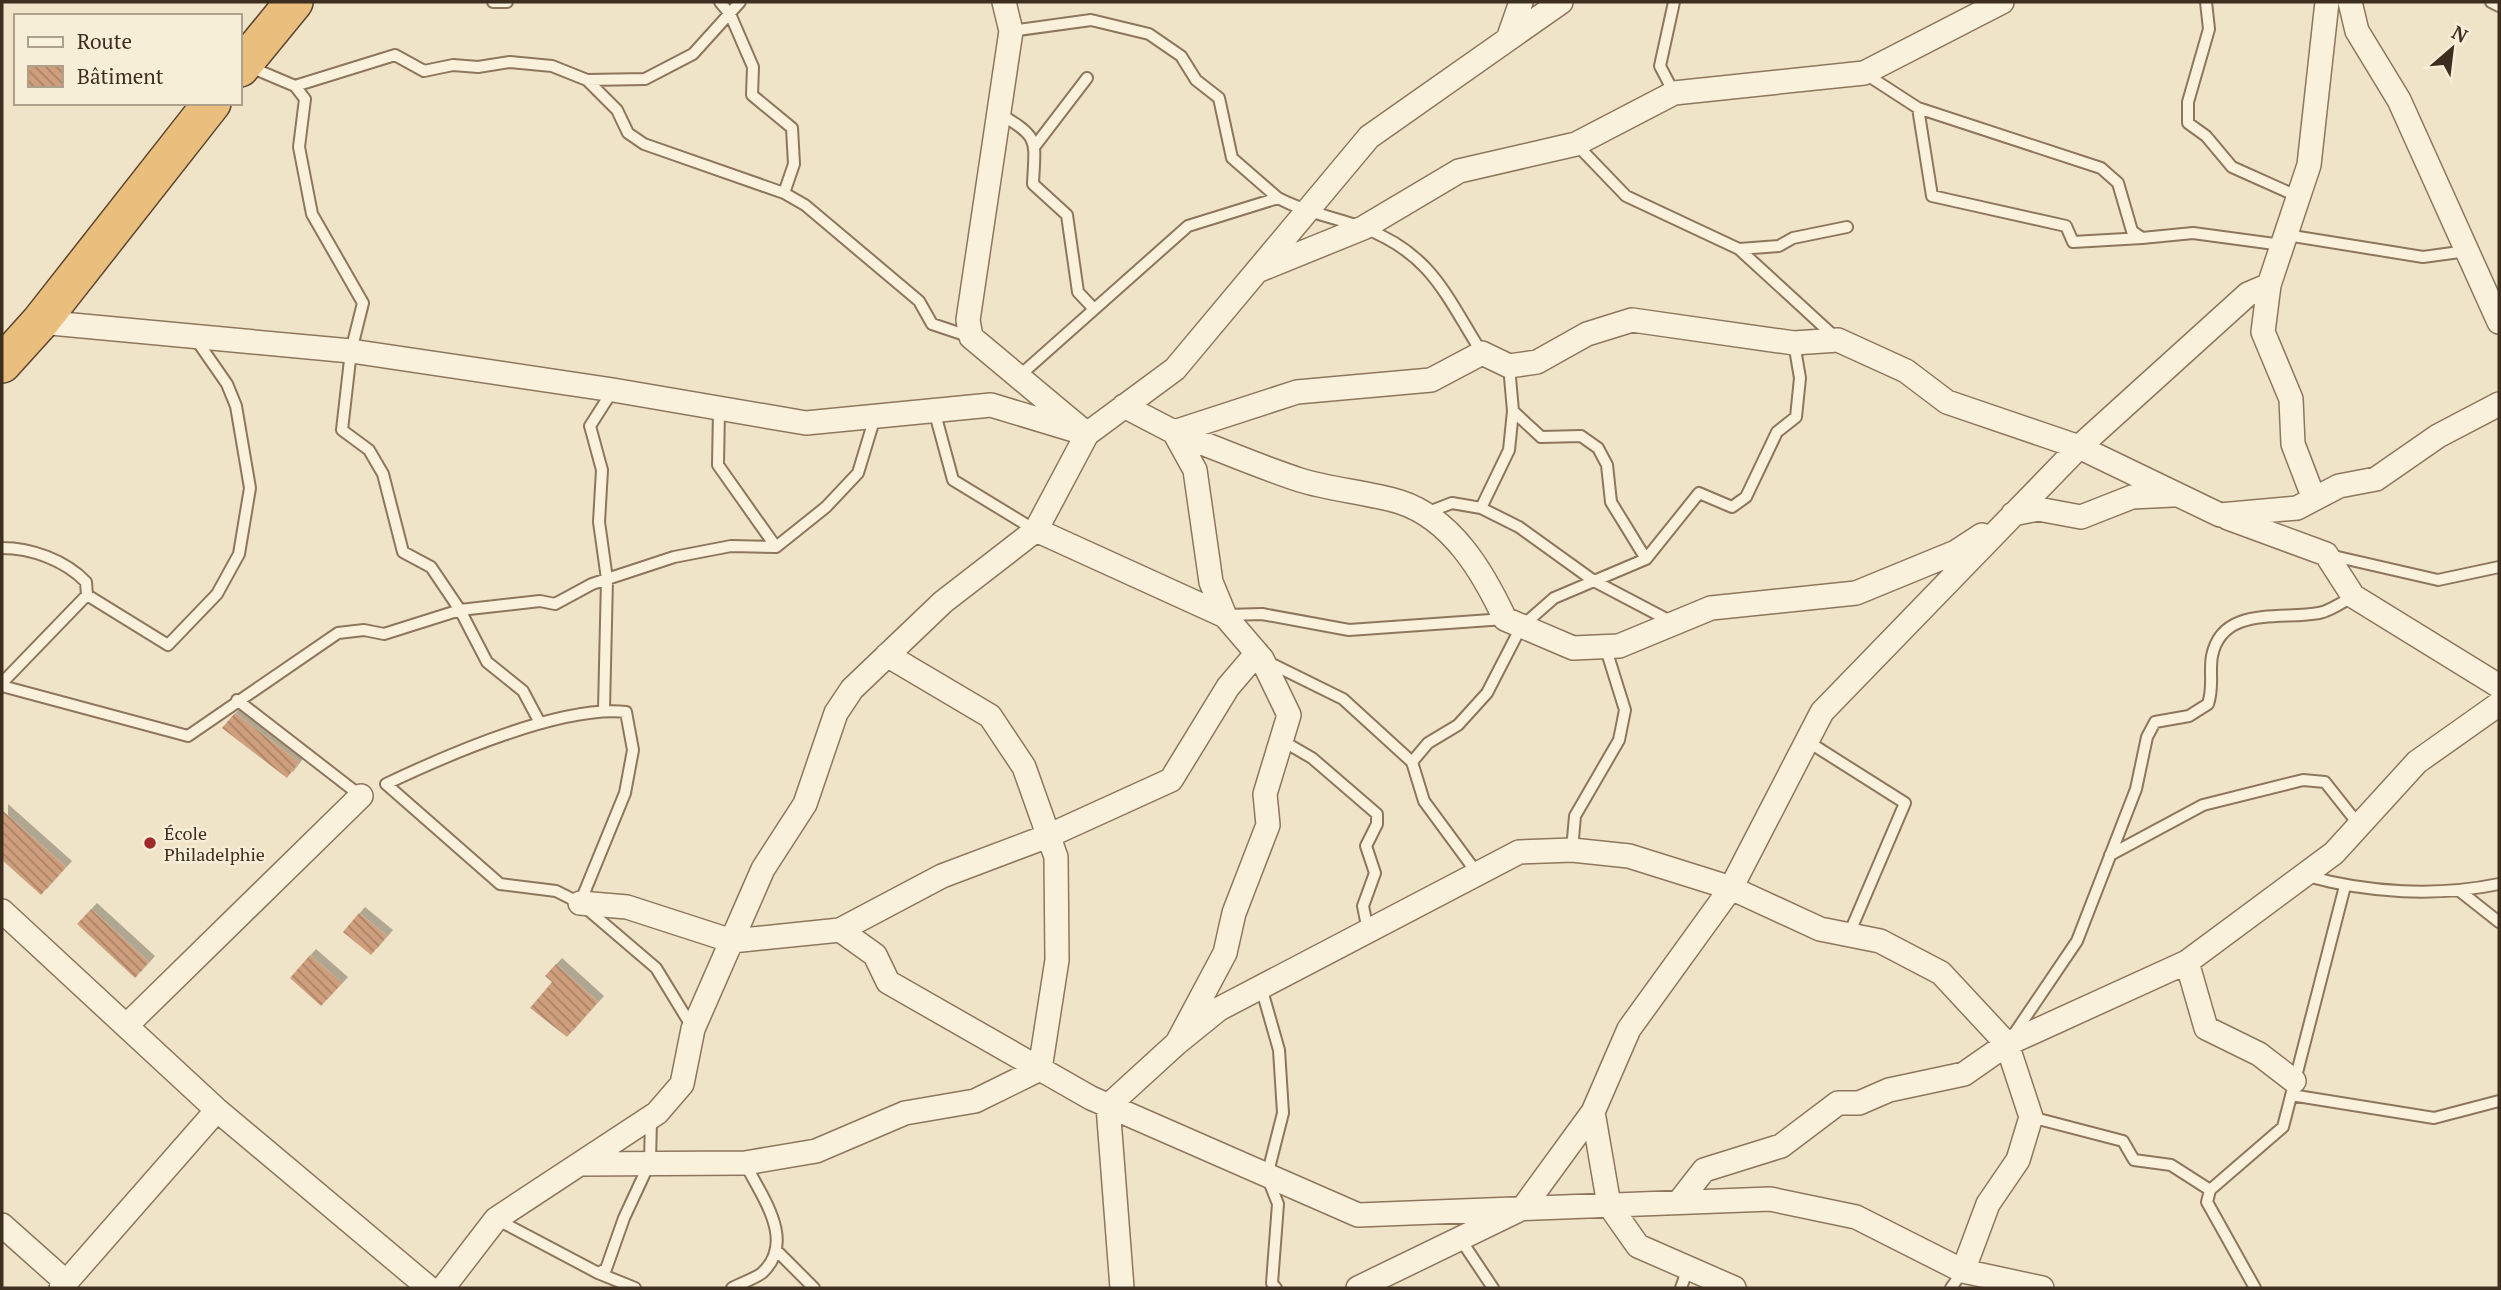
<svg xmlns="http://www.w3.org/2000/svg" width="2501" height="1290" viewBox="0 0 2501 1290" font-family="'PT Serif',serif">
<defs>
<pattern id="building-back-hatch" width="6" height="6" patternUnits="userSpaceOnUse" patternTransform="scale(1.75)"><rect width="6" height="6" fill="#cf9f7d"/><path d="M-1 5l2 2M0 0l6 6M5-1l2 2" fill="none" stroke="#a98266"/></pattern>
<filter id="shadow"><feDropShadow dx="6" dy="-6" stdDeviation="0" flood-color="#0004"/></filter>
</defs>
<rect width="100%" height="100%" fill="#f0e4c8"/>
<!-- building -->
<path fill="url(#building-back-hatch)" filter="url(#shadow)" d="M235,713L299,762L287,778L222,728Z
M2,810L66,867L41,895L2,860Z
M91,909L149,962L135,978L77,924Z
M359,913L387,936L371,955L343,932Z
M310,955L342,983L321,1006L290,978Z
M556,964L598,1002L567,1037L530,1008L552,982L545,976Z"/>
<g fill="none" stroke-linecap="round" stroke-linejoin="round">
<defs>
<path id="service" d="M493,2H507
M720,2L730,14L753,67L752,95L792,128L794,164L784,193
M2206,2L2209,29L2188,102V123L2206,136L2232,167L2299,197
M2491,2L2499,6
M1011,31L1091,20L1149,34L1181,56L1196,80L1219,98L1232,158L1278,198
M250,67L295,86L305,99L299,147L312,214L363,303L351,351L342,430L369,450L383,474L403,552L431,567L460,610L487,662L523,691L540,723
M1864,73L1918,108L2101,168L2118,183L2132,231L2142,238L2193,233L2282,245
M587,80L617,110L628,133L644,144L784,193L805,205L919,301L932,324L971,337
M295,86L395,55L424,71L453,65L478,67L510,62L552,66L587,80L645,79L693,54L740,2
M1674,93L1660,66L1674,2
M1918,108L1932,196L2066,226L2073,242L2142,238
M1000,114C1040,138 1035,139 1033,184L1067,215L1078,292L1094,309
M1576,144L1626,196L1739,249L1836,338
M1035,146L1087,78
M2286,235L2423,257L2467,251
M1739,249L1779,246L1793,238L1847,227
M1018,377L1188,226L1278,198C1306,213 1335,217 1364,228C1432,254 1446,296 1482,353
M719,409L718,465L776,547
M934,410L953,480L1035,530
M1513,411L1541,437L1581,436L1598,448L1607,465L1611,502L1646,559
M1481,508L1509,450L1513,411L1509,366
M1426,513L1452,503L1481,508L1519,527L1594,581L1672,622
M2,548C31,548 65,560 86,582L87,595
M2329,555L2438,580L2499,567
M1226,615L1262,614L1349,630L1505,619
M1268,662L1343,699L1412,762L1424,801L1477,873
M2,683L87,595L168,645L217,594L239,554L250,488L236,406L227,384L195,338
M2,686L188,736L338,633L364,630L384,634L460,610L540,601L555,604L592,584L674,557L731,546L776,547L826,507L858,473L875,417
M237,700L361,796
M604,709L607,579L599,522L602,470L590,426L613,390
M1281,740L1312,758L1377,814V824L1366,846L1375,873L1363,906L1368,931
M1807,741L1905,803L1849,934
M1412,762L1428,743L1458,725L1487,693L1521,627L1554,598L1646,559L1699,493L1732,507L1746,497L1777,432L1796,417L1800,378L1794,343
M1572,850L1575,816L1619,740L1625,710L1605,646
M2110,855L2203,805L2303,780L2325,782L2359,825
M2307,876C2369,893 2436,897 2499,884
M2461,892L2499,922
M580,903L625,793L633,750L626,712C561,705 445,756 386,784L500,884L556,891L580,903L656,968L692,1027
M1261,987L1279,1050L1283,1113L1267,1176L1278,1204L1272,1283L1276,1288
M2012,1037L2077,941L2136,789L2147,737L2155,722L2189,716L2208,704C2214,687 2209,672 2212,656C2222,605 2282,620 2319,613C2330,611 2343,602 2353,596
M2291,1095L2434,1118L2499,1101
M2031,1117L2123,1141L2134,1160L2171,1165L2210,1190
M496,1219L598,1273L606,1269L624,1218L650,1162L651,1119
M1459,1237L1493,1288
M777,1251L814,1288
M598,1273L635,1288
M732,1288C741,1283 754,1279 762,1273C797,1241 761,1196 745,1163
M1681,1288L1688,1268
M1951,1288L1963,1271
M2255,1288L2207,1202L2210,1190L2283,1127L2345,886"/>
<path id="minor" d="M2350,2L2357,31L2399,100L2499,322
M1508,39L1521,2
M1257,271L1363,228L1459,171L1576,144L1674,93L1864,73L2002,2
M40,322L351,351L613,390L806,423L991,405L1087,434L1175,369L1369,137L1561,2
M1124,406L1174,432L1297,392L1431,380L1482,353L1509,366L1537,362L1587,334L1632,320L1794,343L1838,340L1906,371L1947,402L2079,447L2220,515L2297,508L2339,486L2376,479L2438,436L2499,404
M1174,432C1216,448 1257,466 1300,480C1332,490 1367,492 1400,502C1452,519 1483,572 1505,619L1573,648L1619,646L1711,608L1856,593L1956,552L1982,535
M2314,499L2293,444L2291,399L2263,332L2269,285L2309,165L2327,2
M2013,514L2038,509L2081,517L2132,497L2173,495
M2228,518L2326,554L2353,596L2499,686
M1036,530L1225,616
M580,903L627,907L732,941L840,930L875,955L888,982L1091,1098L1358,1215L1770,1199L1856,1217L1963,1271L2042,1288
M2,911L217,1110L429,1288
M840,930L942,876L1048,836L1171,780L1228,687L1257,653
M2187,962L2206,1028L2259,1054L2294,1081
M126,1026L361,796
M1177,1043L1219,1009L1519,852L1572,850L1629,856L1731,888L1820,929L1880,941L1941,973L2007,1044L2031,1117L2018,1160L1988,1204L1963,1271
M1593,1112L1609,1205L1638,1246L1734,1288
M580,1164L745,1163L816,1151L905,1113L975,1101L1040,1069L1057,960L1056,857L1024,767L990,716L887,655
M1679,1202L1704,1170L1781,1146L1838,1103H1859L1889,1090L1964,1074L2007,1044L2187,962L2334,853L2417,762L2499,704
M2,1225L66,1282
M61,1288L217,1110
M443,1288L496,1219L657,1113L682,1084L693,1029L763,869L805,804L836,713L852,689L943,602L1036,530L1087,434L971,337L968,320L1011,31L1004,2
M1122,1288L1108,1106L1177,1043L1225,953L1234,913L1268,825L1265,794L1289,715L1262,659L1225,616L1211,582L1195,470L1174,432
M1358,1288L1523,1208L1593,1112L1629,1029L1731,888L1822,712L2079,447L2248,294L2269,285"/>
<path id="trunk" d="M240,68L294,2
M2,364L40,322L212,103"/>
</defs>
<!-- service casing -->
<use href="#service" stroke="#8d765c" stroke-width="14"/>
<!-- minor casing -->
<use href="#minor" stroke="#8d765c" stroke-width="26"/>
<!-- trunk casing -->
<use href="#trunk" stroke="#5b4430" stroke-width="40"/>
<!-- service -->
<use href="#service" stroke="#faf1dc" stroke-width="10"/>
<!-- minor -->
<use href="#minor" stroke="#faf1dc" stroke-width="23"/>
<!-- trunk -->
<use href="#trunk" stroke="#eabe7c" stroke-width="37"/>
</g>
<!-- markers -->
<circle fill="#9e2a2b" stroke="#f7eed8" stroke-width="2.5" cx="150" cy="843" r="7"/>
<g text-anchor="middle" dominant-baseline="central" stroke-width="5" stroke-linejoin="round" paint-order="stroke">
<!-- poi labels -->
<g font-size="18" fill="#3d2e20" stroke="#f7eed8" text-anchor="start">
<text x="164" y="833">École<tspan x="164" dy="21">Philadelphie</tspan></text>
</g>
</g>
<!-- border -->
<rect width="2501" height="1290" fill="none" stroke="#3d2e20" stroke-width="7"/>
<!-- legend -->
<rect x="14" y="14" width="228" height="91" fill="#f7eed8" stroke="#ada18e" stroke-width="2"/>
<rect x="28" y="37" width="35" height="10" fill="#faf1dc" stroke="#ada18e" stroke-width="2"/>
<text x="77" y="49" font-size="21" fill="#3d2e20">Route</text>
<rect x="28" y="66" width="35" height="21" fill="url(#building-back-hatch)" stroke="#ada18e" stroke-width="2"/>
<text x="77" y="84" font-size="21" fill="#3d2e20">Bâtiment</text>
<!-- north arrow -->
<g transform="translate(2452 49) rotate(28)" stroke="#f7eed8" stroke-width="5" paint-order="stroke">
<path d="M0-5L12 26L0 18L-12 26Z" fill="#3d2e20"/>
<text y="-10" font-size="19" font-weight="bold" text-anchor="middle" fill="#3d2e20">N</text>
</g>
</svg>
